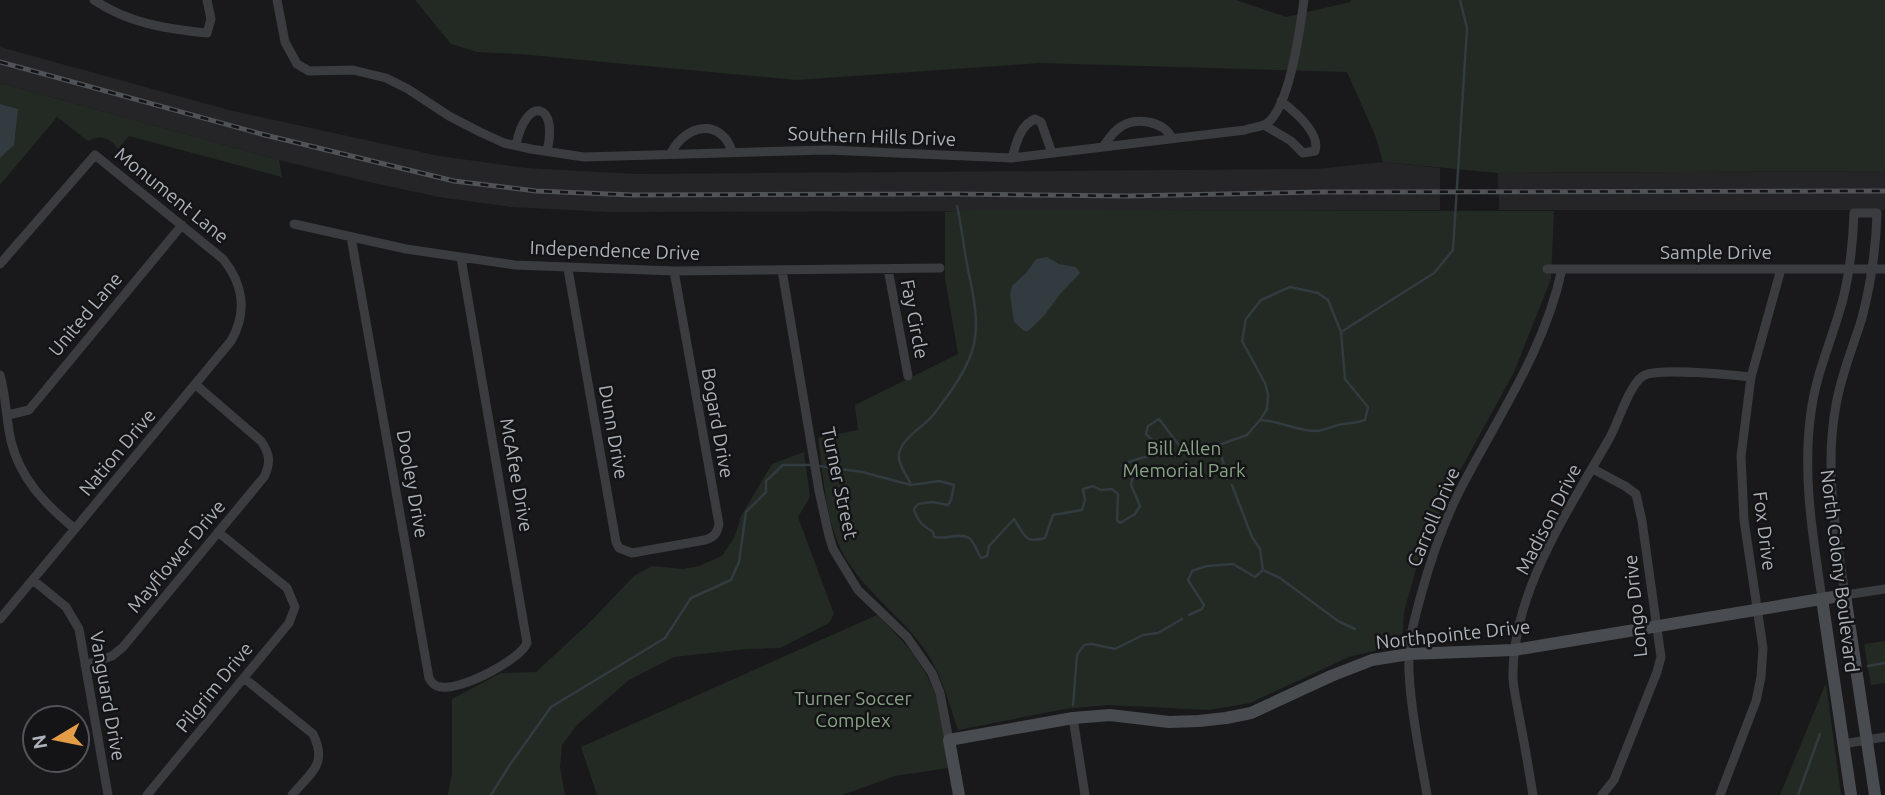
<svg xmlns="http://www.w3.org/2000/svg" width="1885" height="795" viewBox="0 0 1885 795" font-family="Ubuntu,sans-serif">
<rect width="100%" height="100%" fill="#19191b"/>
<!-- built -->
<path fill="#252528" d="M0,47L229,110L439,156L526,168L636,174L1316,169L1383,162L1440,168V210L608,212L511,207L439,197L369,182L279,160L0,83Z
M1885,171V210H1499L1498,173Z"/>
<!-- green -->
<path fill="#232a23" d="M415,0H1236L1286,17L1350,2L1351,0H1885V171L1498,173L1383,162L1375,135L1347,72L1040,63L797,80L519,54L477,52L451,44Z
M0,83L279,160L282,177L129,136L118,149C110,138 101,134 88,141L57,117L0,185Z
M976,210L1554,211L1551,279L1514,372L1449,491L1418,562L1404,612L1402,644L1349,657L1250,703L1209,710L1108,705L1065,709L958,730C948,700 939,666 919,642C897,614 868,593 848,562C825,527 824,478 818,438L858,430L855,405L958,354L945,278V212Z
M804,452L810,497L798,517L834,614L829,623L780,648L747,649L674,657L629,680L577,725L562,745L560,767L565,795H448L452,773V699L501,673L536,672L589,623L634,576L652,566L683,569L699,566L722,556L735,536L741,516L772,464Z
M877,615C901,638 923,662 935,693C943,714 944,745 948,768L895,776L842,795H597L581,747Z
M1885,641V683L1871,685L1864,644Z
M1826,683L1841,795H1780Z"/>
<!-- water -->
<path fill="#313b40" d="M0,104L18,109L14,145L0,158Z
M1047,257L1059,264L1076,267L1080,273L1060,294L1044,316L1028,331H1024L1014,322L1010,294L1012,286L1027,272L1036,259Z"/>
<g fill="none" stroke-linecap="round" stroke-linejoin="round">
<!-- stream -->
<path stroke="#313b40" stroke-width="2.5" d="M1260,420L1267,409L1268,395L1265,383L1242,341L1246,319L1261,300L1290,287L1318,293L1328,300L1341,332
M1219,445L1227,479
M819,466L862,472L911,485L939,481L954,485L951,500L948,505L932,502L918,504L914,509C917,521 923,526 933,532L934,537C944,540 961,532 969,538C974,541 977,552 981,558L987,556L989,546L1014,519C1025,535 1024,544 1045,538L1053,515L1082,510L1085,500L1083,489L1093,486L1101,490L1112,489L1118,494L1117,520L1120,523L1135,514L1140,506L1131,485L1134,472L1122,466C1134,457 1144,459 1156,454L1157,445L1146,434L1148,426L1159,419L1185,453L1219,445L1247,435L1260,420C1281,421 1297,431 1316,431C1325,431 1334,425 1343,424C1351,423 1357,423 1365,420L1368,407L1345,379L1341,332L1434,273L1453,250L1467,28L1460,0
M910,483C907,475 897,463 899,454C902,437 925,426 934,414C949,394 968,370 974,344C980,316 971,287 966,259C963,241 961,223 957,206
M1263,570L1280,578L1338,621L1355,629
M1189,615L1202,609L1204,605L1188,580L1192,571L1207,566L1233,564L1255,577L1263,570L1260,549L1252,537L1232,485
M1868,666L1885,663
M1073,705L1077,655L1084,645L1092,644L1115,649L1143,635L1158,633L1182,619
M491,795L509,766L551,707L665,638L691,598L731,580L739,562L746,512L766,492V481L783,465H812
M1798,795L1820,734"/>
<!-- street -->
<path stroke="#3a3c3f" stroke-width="9" d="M94,0C128,23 166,29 207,33L211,19L207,0
M277,0L285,42L297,64L309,71L353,70L386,78L408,89L449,116L480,132L504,143L531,149L584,157L827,150L1012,158L1245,130C1251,128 1260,127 1266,124C1290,108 1300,28 1304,0
M1264,125L1291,141L1303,153L1315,151C1321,133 1294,111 1281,101
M516,145C526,95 559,102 547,151
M1103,147C1108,140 1113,131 1122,126C1137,117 1163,121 1172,138
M671,153C685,125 720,117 732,151
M1012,158C1016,144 1020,125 1035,119L1041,122L1052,153
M294,224L406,249L515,265L674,271L940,268
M351,237L429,678C432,683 435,687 442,687C462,690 520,660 527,643L461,258
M0,264L95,155L223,259C244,285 247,313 231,341L0,619
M568,269L616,542L619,548L632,553L705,540C714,537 717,534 719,524L674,271
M888,269L908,376
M1547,269H1885
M782,270L819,491L829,536L833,549L858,590L907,637L932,673L940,693L949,740
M0,375C6,396 6,419 11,441C20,479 46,505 75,529
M8,415L29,410L182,225
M1593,469L1625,486L1636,494L1642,521L1661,657L1657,672L1614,780L1602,795
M33,580L66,607L79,629L108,795
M1822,599C1813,537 1802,475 1811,412C1816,373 1833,337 1843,299C1850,271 1853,242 1854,213H1877C1876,249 1871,283 1862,318C1853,347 1841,375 1836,405C1824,469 1836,532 1845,595L1885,589
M85,665L112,656L123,647L264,477C271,463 270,454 261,441L196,385
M244,678L313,734C328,765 311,772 292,795
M1073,718L1085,795
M1843,744L1885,737
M147,795L289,623L295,607L287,588L218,532
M1427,795C1420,753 1407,694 1409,652C1410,633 1416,614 1421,595C1431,558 1444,521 1462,486C1499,415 1545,349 1562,269
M1533,795C1529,771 1525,746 1520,721C1518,708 1514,693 1513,679C1511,594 1568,511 1609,439C1618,424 1630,381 1645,375C1660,368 1732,375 1751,377
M1720,795L1756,701L1761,677L1763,648L1744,520L1741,456L1751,377L1781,269"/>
<!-- secondary -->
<path stroke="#484b4f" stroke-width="12" d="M1822,599L1851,795
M959,795L949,740L1073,718L1110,715L1169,722L1199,721L1226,718L1251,713L1331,676L1372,660L1409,654L1514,650L1845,595L1875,795"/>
<defs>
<path id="rail" d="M0,62L265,135L454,181L536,191L633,195L956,194L1127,196L1320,192L1885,191"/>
</defs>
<!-- rail casing -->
<use href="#rail" stroke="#4f5256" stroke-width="5"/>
<!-- rail -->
<use href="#rail" stroke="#141416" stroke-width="2.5" stroke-dasharray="8" stroke-linecap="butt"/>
</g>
<g text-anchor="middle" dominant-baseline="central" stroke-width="5" stroke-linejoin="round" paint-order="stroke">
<!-- street labels -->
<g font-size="19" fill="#acb2b9" stroke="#141416">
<text transform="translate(872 136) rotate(2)">Southern Hills Drive</text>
<text transform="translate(172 195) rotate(39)">Monument Lane</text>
<text transform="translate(615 250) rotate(2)">Independence Drive</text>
<text x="1716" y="252">Sample Drive</text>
<text transform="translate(85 314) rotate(-50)">United Lane</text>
<text transform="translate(915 319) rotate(79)">Fay Circle</text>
<text transform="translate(718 423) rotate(80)">Bogard Drive</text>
<text transform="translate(614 432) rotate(80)">Dunn Drive</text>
<text transform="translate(117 452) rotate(-50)">Nation Drive</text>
<text transform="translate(517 475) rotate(80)">McAfee Drive</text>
<text transform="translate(840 483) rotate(78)">Turner Street</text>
<text transform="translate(413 484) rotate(80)">Dooley Drive</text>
<text transform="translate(1433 517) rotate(-67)">Carroll Drive</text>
<text transform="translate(1548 519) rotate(-63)">Madison Drive</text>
<text transform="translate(1765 531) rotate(83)">Fox Drive</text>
<text transform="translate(176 556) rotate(-50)">Mayflower Drive</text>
<text transform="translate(1840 571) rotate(83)">North Colony Boulevard</text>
<text transform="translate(1635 606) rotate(-96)">Longo Drive</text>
<text transform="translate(1453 634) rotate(-6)">Northpointe Drive</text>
<text transform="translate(214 687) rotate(-51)">Pilgrim Drive</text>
<text transform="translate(108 696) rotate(80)">Vanguard Drive</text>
</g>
<!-- park labels -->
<g font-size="19" fill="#87a385" stroke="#141416">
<text x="1184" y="448">Bill Allen<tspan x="1184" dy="22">Memorial Park</tspan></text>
<text x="853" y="698">Turner Soccer<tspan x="853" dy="22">Complex</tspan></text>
</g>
</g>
<!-- north arrow -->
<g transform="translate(56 739) rotate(260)"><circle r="33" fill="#141416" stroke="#515357" stroke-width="2"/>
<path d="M0-5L12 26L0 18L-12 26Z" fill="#e59c46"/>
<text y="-10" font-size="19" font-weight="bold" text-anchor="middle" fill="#acb2b9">N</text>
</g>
</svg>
